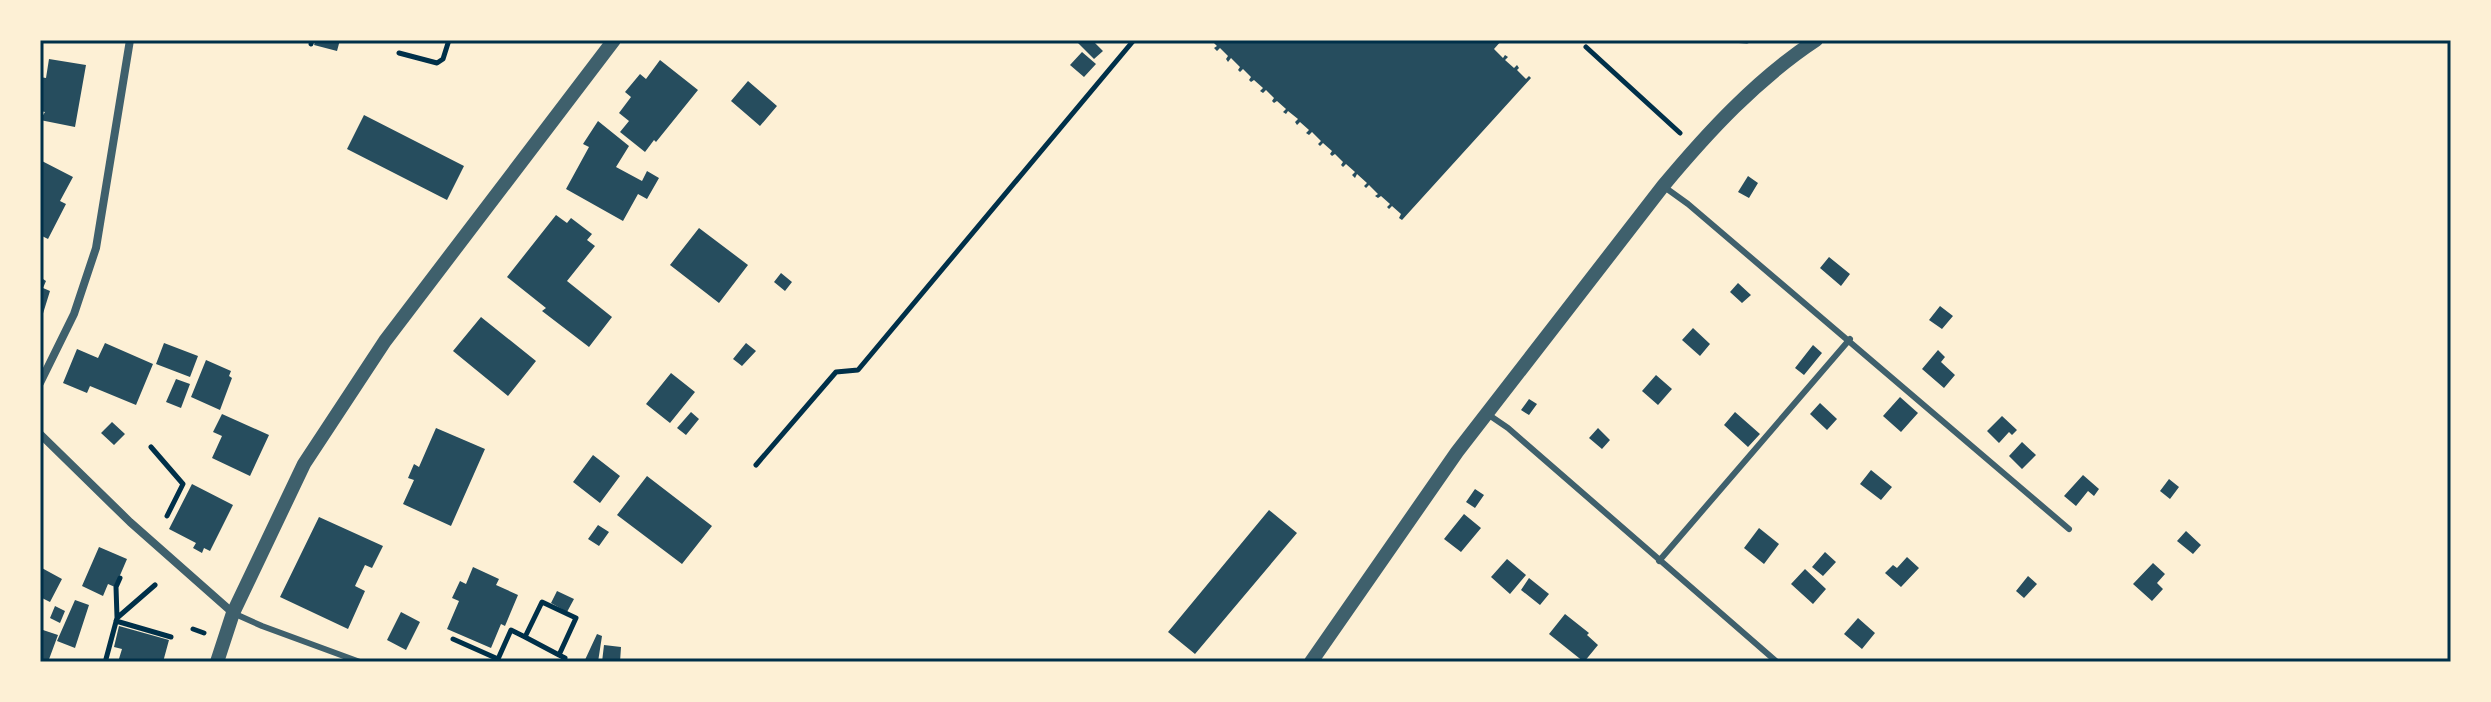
<svg xmlns="http://www.w3.org/2000/svg" width="2491" height="702" viewBox="0 0 2491 702" font-family="'PT Sans Narrow',sans-serif">
<rect width="100%" height="100%" fill="#fdf0d5"/>
<!-- building -->
<path fill="#264d5e" d="M316,40H340L337,51L314,45Z
M1075,40H1092L1103,51L1094,59Z
M1211,40H1502L1494,49L1503,58L1505,55L1508,57L1505,60L1514,68L1517,65L1519,68L1517,70L1526,79L1529,76L1531,78L1402,220L1399,218L1401,214L1392,206L1389,209L1387,207L1390,204L1381,196L1378,198L1375,196L1378,194L1369,185L1366,188L1364,186L1367,183L1357,174L1355,178L1352,175L1355,172L1346,164L1343,167L1341,165L1343,162L1335,154L1332,156L1330,154L1332,151L1323,143L1320,146L1318,144L1321,141L1312,132L1309,135L1306,133L1309,130L1300,122L1297,125L1295,122L1298,119L1288,111L1286,114L1283,112L1286,109L1277,101L1274,103L1272,101L1274,98L1266,90L1263,93L1260,91L1263,88L1254,80L1251,82L1249,80L1251,77L1243,69L1240,72L1238,70L1240,67L1231,58L1228,62L1226,59L1228,56L1220,48L1217,51L1214,48L1217,46Z
M1082,52L1096,64L1084,77L1070,65Z
M49,59L86,65L75,127L40,120L45,112L40,111V77L46,78Z
M660,60L698,90L656,142L654,140L645,152L620,132L629,121L619,113L631,97L625,92L640,74L646,79Z
M748,81L777,106L760,126L731,101Z
M364,115L464,166L447,200L347,149Z
M598,121L629,146L616,167L642,181L647,171L659,178L647,199L638,194L623,221L566,189L589,147L583,144Z
M40,160L73,177L60,201L66,204L48,239L40,235Z
M1748,176L1758,183L1749,198L1738,192Z
M556,215L567,223L571,218L592,234L587,240L595,246L567,281L612,317L589,347L542,311L546,308L507,277Z
M699,228L748,265L719,303L670,265Z
M1829,257L1850,274L1841,286L1820,268Z
M781,273L792,282L785,291L774,282Z
M40,277L46,281L43,288L50,291L41,320Z
M1738,283L1751,295L1742,303L1730,292Z
M1940,306L1953,316L1942,329L1929,320Z
M481,317L536,361L508,396L453,351Z
M1693,328L1710,344L1700,356L1682,340Z
M105,343L153,364L136,405L90,386L87,393L63,383L77,349L98,358Z
M164,343L198,356L190,377L156,364Z
M746,343L756,351L742,366L733,359Z
M1813,345L1822,353L1804,375L1795,368Z
M1938,350L1945,357L1941,362L1955,375L1944,388L1922,369Z
M206,360L231,371L229,376L232,378L220,410L191,397Z
M671,373L695,392L670,423L646,404Z
M1656,375L1672,389L1658,405L1642,391Z
M176,379L190,384L181,408L166,402Z
M1900,397L1918,413L1901,432L1883,416Z
M1529,399L1537,404L1529,415L1521,410Z
M1820,403L1837,419L1827,430L1810,414Z
M691,412L699,419L686,435L677,428Z
M1735,412L1760,434L1748,447L1724,425Z
M222,414L269,435L250,476L212,458L222,436L213,432Z
M2002,416L2017,430L2012,435L2009,432L1999,443L1987,431Z
M112,422L125,434L114,445L101,433Z
M436,428L485,449L451,526L403,504L414,480L408,478L414,464L419,467Z
M1598,428L1610,440L1602,449L1589,438Z
M2022,442L2036,455L2022,469L2009,456Z
M593,455L620,476L600,503L573,482Z
M1871,470L1892,487L1881,500L1860,484Z
M2083,475L2099,489L2094,496L2088,491L2076,506L2064,496Z
M647,476L712,526L682,564L617,515Z
M2169,479L2179,487L2170,499L2160,491Z
M192,484L233,505L210,551L204,548L202,553L193,548L196,543L169,529Z
M1475,489L1484,495L1475,508L1466,502Z
M1269,510L1297,533L1195,654L1168,632Z
M1464,514L1481,528L1461,552L1444,539Z
M319,517L383,546L372,568L365,565L355,586L365,591L348,629L280,597Z
M598,525L609,532L599,546L588,539Z
M1759,528L1779,544L1764,564L1744,548Z
M2186,531L2201,545L2193,554L2177,541Z
M99,547L127,559L115,587L108,584L103,596L82,586Z
M1825,552L1836,562L1823,576L1812,567Z
M1907,557L1919,568L1901,587L1885,573L1893,565L1897,568Z
M1507,559L1526,575L1510,594L1491,577Z
M2153,563L2165,574L2157,583L2163,589L2152,601L2133,584Z
M40,567L62,579L50,602L40,597Z
M473,567L499,579L496,585L518,595L505,626L501,624L491,648L447,629L459,601L452,598L460,581L466,584Z
M1805,569L1826,589L1813,604L1791,584Z
M2028,576L2037,584L2024,598L2016,591Z
M1529,578L1549,594L1540,605L1521,590Z
M557,591L574,599L567,612L551,603Z
M75,600L89,605L75,648L57,641Z
M55,606L65,611L60,623L50,618Z
M401,612L420,622L406,650L387,640Z
M1565,614L1589,633L1587,635L1598,645L1584,662L1549,634Z
M1858,618L1875,633L1862,649L1844,634Z
M119,626L169,640L163,662H118L122,649L114,647Z
M40,629L58,635L48,662L40,660Z
M597,634L602,636L598,662H584Z
M604,645L621,647L620,662H602Z"/>
<g fill="none" stroke-linecap="round" stroke-linejoin="round">
<!-- path -->
<path stroke="#003049" stroke-width="5" d="M1731,40L1747,41
M311,44L312,40
M1586,47L1680,133
M399,53L437,63L443,59L449,40
M151,447L183,484L167,516
M756,465L836,372L858,370L1134,40
M117,617L116,587L120,578
M116,621L171,637
M193,629L204,633
M453,639L498,659L497,662
M559,655L576,618L542,602L525,637L559,655L565,658L563,662
M106,659L117,618L155,585
M498,659L511,630L525,637"/>
<!-- service -->
<path stroke="#3f606c" stroke-width="6" d="M1663,186L1688,204L2069,529
M1486,413L1508,428L1777,662
M1659,561L1850,339
M233,613L262,626L360,662"/>
<!-- minor -->
<path stroke="#3f606c" stroke-width="8" d="M40,383L74,314L96,248L130,40
M40,434L130,522L233,613"/>
<!-- tertiary -->
<path stroke="#3f606c" stroke-width="14" d="M217,662L233,613L304,464L385,341L614,40
M1311,662L1457,452L1663,186C1708,132 1757,79 1816,40"/>
</g>
<!-- border -->
<rect width="2491" height="702" fill="none" stroke="#fdf0d5" stroke-width="84"/>
<rect x="42" y="42" width="2407" height="618" fill="none" stroke="#003049" stroke-width="3"/>
</svg>
